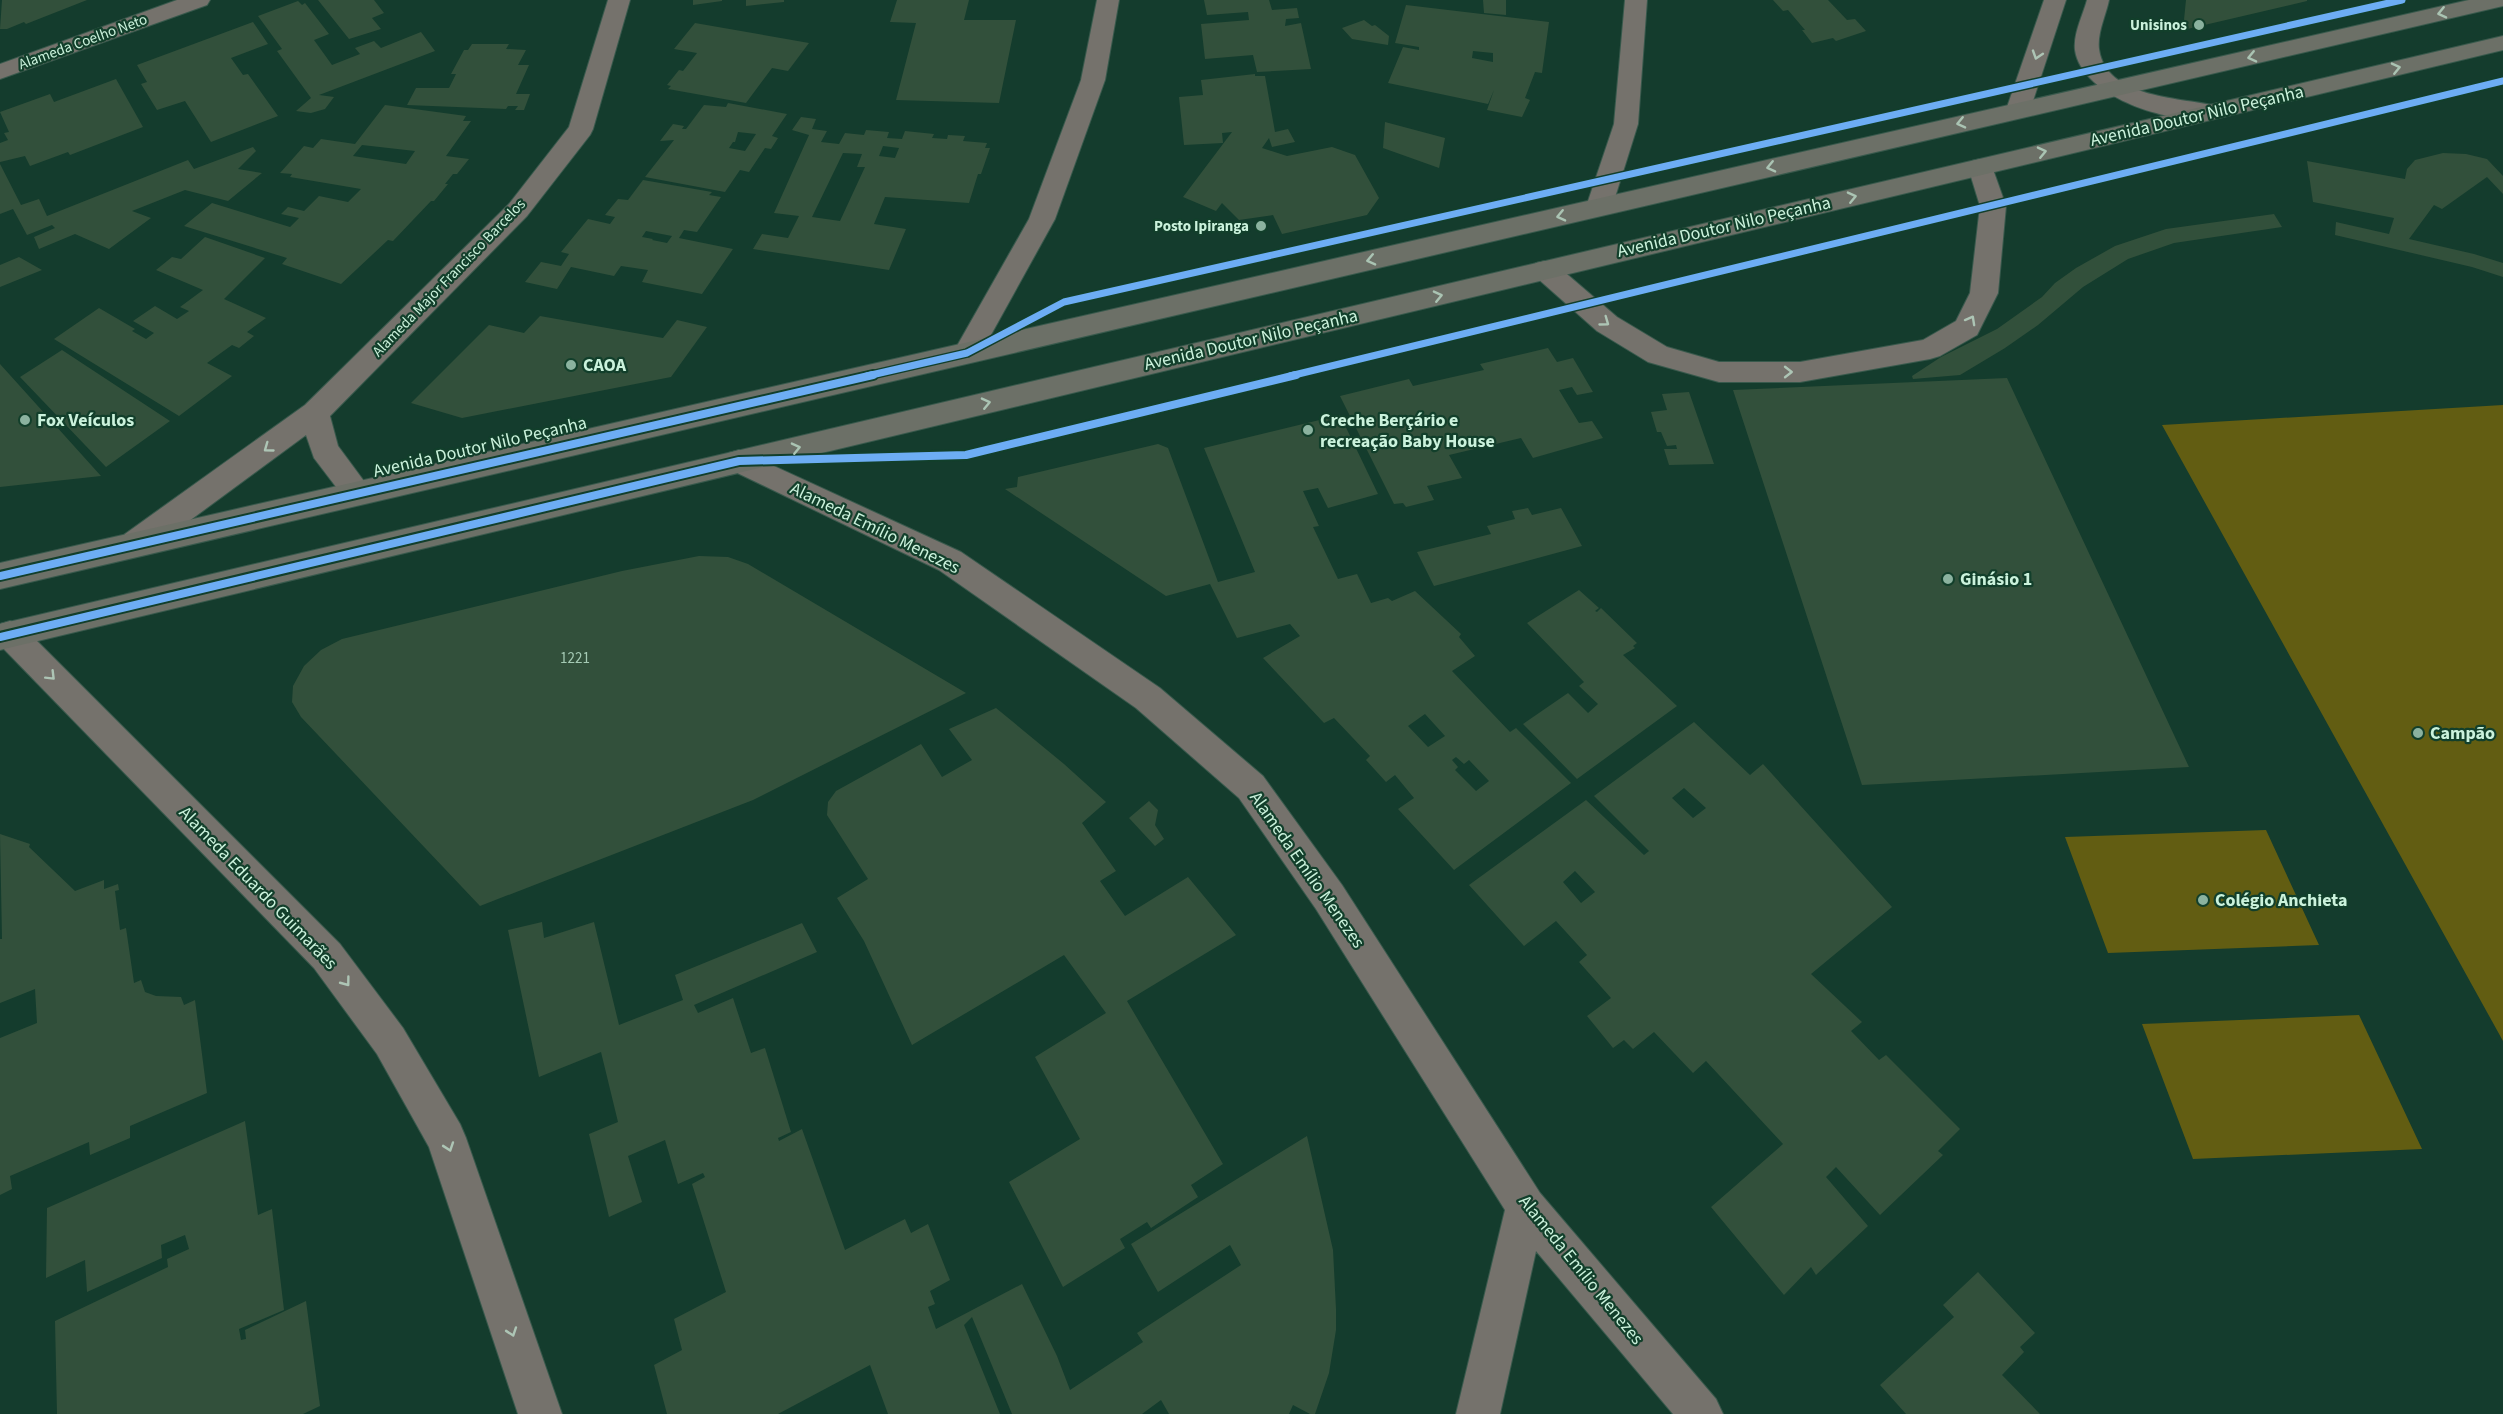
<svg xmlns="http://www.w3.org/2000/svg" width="2503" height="1414" viewBox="0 0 2503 1414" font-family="'Source Sans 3',sans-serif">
<rect width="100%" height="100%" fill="#143c2d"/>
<!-- green -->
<path fill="#625d12" d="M2503,405V1041L2162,425Z
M2266,830L2319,945L2108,953L2065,837Z
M2359,1015L2422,1149L2193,1159L2142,1024Z"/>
<!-- building -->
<path fill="#32503b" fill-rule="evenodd" d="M2,0H87L26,24L24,22L7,29H0Z
M318,0H374L384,13L372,18L381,29L349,39Z
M693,0H722V1L693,5Z
M746,0H784V2L746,6Z
M897,0H969L964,20H1016L999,103L896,100L916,23L890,22Z
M1204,0H1269L1272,10L1297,8L1299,18L1286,19L1285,26L1301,23L1311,69L1257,72L1253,55L1205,59L1201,24L1249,20L1248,12L1207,15Z
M1483,0H1506V15L1484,13Z
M1773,0H1828L1847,20L1855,19L1866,31L1836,41L1833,38L1812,43L1802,30H1805L1788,10L1783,11Z
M2186,0H2307V1L2183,30Z
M298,1L302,5L305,3L329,34L314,40L332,65L360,54L355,48L374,41L381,48L421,32L435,51L319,95L334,97L325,109L311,113L296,111L311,98L277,51L282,49L258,16Z
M1406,5L1549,22L1542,73L1535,72L1525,98L1530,100L1522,117L1487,110L1494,90L1488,104L1388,83L1403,47L1419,50V47L1395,43ZM1473,51L1493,53V62L1472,58Z
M1364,20L1372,26L1375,25L1389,36L1388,45L1352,39L1342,28Z
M253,22L268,44L231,58L243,75L248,74L278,116L211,142L185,101L157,110L141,84L147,82L137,65Z
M695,23L809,43L788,71L772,68L746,103L668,89L671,86L667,85L679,70L683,71L697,53L674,49Z
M472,44H509L506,49L526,50L518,65H529L516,94H530L524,110H515L518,106H508L506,109L407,105L416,88H449L456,74H451L464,50H468Z
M1255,74V76H1265L1275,132L1288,129L1295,142L1272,147L1269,138L1262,148L1287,156L1332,147L1355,155L1379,198L1367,215L1282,234L1273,215L1239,220L1222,203L1216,211L1183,197L1232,132L1222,133L1223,143L1184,145L1179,97L1203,95L1201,80Z
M116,79L143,127L70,155L68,152L30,166L25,156L0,162V143L8,140L4,133L9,132L0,112L50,94L54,102Z
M728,103L787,114L772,136L778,138L771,149L765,148L749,172L740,170L725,192L645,177L674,140L660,141L673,124L684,126L682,129H686L704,105L726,107ZM738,132L756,134L745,151L729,148L733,142H735Z
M385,105L466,116L463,121H471L446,156L469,159L457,174H453L445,184H448L434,201H431L393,241L388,240L341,284L282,264L287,258L184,226L212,203L290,227L299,218L281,214L288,207L304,211L319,196L348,202L361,189L290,177L292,174L280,173L304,146L313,148L321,139L355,144ZM362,145L415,151L406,164L353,156Z
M801,117L816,119L812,129L827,131L821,142L839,144L845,133L864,135L866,130L889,132L887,138L902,139L905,131L934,134L932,138L947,139L948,135L965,136L963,141L987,143L985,148H990L981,174H978L969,203L885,197L874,224L906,229L889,270L753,249L762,234L788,238L799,216L774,213L809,135L792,130ZM883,146L899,148L895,158L879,156ZM843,153L862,154L857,167H865L840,221L812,217Z
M1385,122L1445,138L1439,168L1383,148Z
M253,147L256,151L238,169L262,173L228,201L185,190L132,211L151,218L109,249L75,234L39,249L34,237L55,228L52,225L27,235L13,209L0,214V164L21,205L39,199L47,216L188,160L194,169Z
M2443,153L2466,154L2487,159L2503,176V194L2487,177L2442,209L2434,205L2409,239L2474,254L2503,263V277L2472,267L2335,235L2336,222L2389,234L2394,218L2313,202L2307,161L2405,179L2407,169L2415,160Z
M643,180L712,192L709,195L721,197L697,232L684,230L679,238L733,249L702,294L642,282L648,270L621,266L614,276L571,267L557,289L525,282L541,262L561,266L569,254L561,252L588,219L610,224L615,217L605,215L618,199L628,200ZM646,231L672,236L667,243L652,240L653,239L642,237Z
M2274,214L2282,227L2174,243L2128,259L2083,287L2038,325L2005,348L1960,375L1913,379L1912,376L1941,357L1997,329L2042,297L2055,283L2076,268L2115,246L2166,229Z
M205,237L265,258L224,299L266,318L247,332L254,336L239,348L232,345L207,363L232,376L179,416L54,339L99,308L135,329L132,331L146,339L154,333L133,321L155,306L177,319L189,311L180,307L203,290L156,270L172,257L181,259Z
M19,257L42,270L0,287V265Z
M540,316L663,338L677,320L707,327L671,377L462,418L411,403L489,325L524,333Z
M1548,348L1557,362L1573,358L1593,392L1577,395L1572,387L1559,390L1579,423L1592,421L1603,438L1533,458L1521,438L1449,455L1462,478L1427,486L1434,500L1406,507L1403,503L1394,504L1340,396L1409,379L1413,386L1484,370L1480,364Z
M62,350L170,421L106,467L20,377Z
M0,364L101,476L0,487Z
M2007,378L2189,767L1862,785L1733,390Z
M1689,392L1714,464L1669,465L1664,449H1677L1676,445L1667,446L1661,432H1657L1651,412L1667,410L1662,394Z
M1340,415L1378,494L1328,508L1318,488L1303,491L1319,526L1313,527L1338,579L1357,574L1371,603L1388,598L1392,601L1415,591L1461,634L1459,637L1475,656L1452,671L1510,732L1516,728L1571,783L1454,870L1398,809L1414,798L1395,775L1386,782L1366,760L1370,756L1334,718L1324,723L1263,658L1300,636L1290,624L1237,638L1210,584L1166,596L1005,489L1017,487L1018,477L1158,444L1168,448L1218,582L1255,572L1204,448ZM1425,714L1445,736L1428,747L1408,726ZM1456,757L1464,764L1469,760L1489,781L1476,791L1455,770L1458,767L1452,760Z
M1528,508L1532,515L1561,508L1582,546L1434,586L1417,552L1491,534L1487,526L1515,519L1512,511Z
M699,556L728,557L748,564L966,693L753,800L480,906L301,717L292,702L293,686L304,666L321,650L342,639L622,571Z
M1579,590L1599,608L1595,611L1597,612L1601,608L1637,643L1633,646L1635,648L1623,655L1677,706L1577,779L1523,724L1568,693L1588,713L1598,704L1579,686L1584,682L1527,623Z
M996,708L1064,764L1106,802L1082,823L1116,871L1100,881L1125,916L1188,877L1236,935L1127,1001L1223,1164L1191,1185L1198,1197L1151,1228L1147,1222L1120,1239L1125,1248L1063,1287L1009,1182L1080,1139L1035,1057L1106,1013L1064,955L912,1045L864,941L837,898L868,879L827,815L828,802L836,791L921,744L942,777L972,760L949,729Z
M1694,722L1750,775L1763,764L1892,907L1811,974L1862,1022L1851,1031L1879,1060L1886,1055L1960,1129L1938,1151L1943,1155L1880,1215L1836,1167L1826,1177L1868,1226L1816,1275L1811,1267L1784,1295L1711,1207L1783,1144L1706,1061L1693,1073L1654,1032L1633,1049L1624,1040L1613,1048L1587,1016L1611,998L1579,962L1587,955L1556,921L1524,946L1469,885L1586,800L1644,855L1649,851L1594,796ZM1684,788L1706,808L1693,818L1672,798ZM1575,871L1595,892L1581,903L1563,882Z
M1149,801L1158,810L1155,825L1164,839L1155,846L1129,818Z
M0,834L30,844L29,847L75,891L104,880V889L118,884L119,890L115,891L120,930L126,928L134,983L141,980L145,992L156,996L181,997L184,1005L195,1000L207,1093L130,1126V1138L90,1155L89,1142L10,1176L12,1189L0,1195V1038L37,1023L35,989L0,1003V939H2Z
M542,922L544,938L594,922L619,1025L683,1000L675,975L802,923L817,952L694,1005L698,1013L733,998L751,1053L765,1048L791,1132L778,1138L779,1141L802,1129L845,1250L905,1219L911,1233L928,1224L950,1280L930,1291L935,1304L928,1307L936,1329L1022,1284L1057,1356L1070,1390L1143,1342L1137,1333L1241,1265L1230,1245L1158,1292L1131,1244L1307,1136L1333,1250L1336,1309V1330L1329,1373L1315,1414H1310L1293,1405L1289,1414H1169L1161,1400L1142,1414H1012L972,1317L964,1325L1000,1414H888L870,1365L778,1414H667L654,1365L682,1350L674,1319L726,1292L692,1184L705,1177L703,1173L678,1184L665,1140L628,1156L642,1202L609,1217L589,1134L618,1122L601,1052L539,1077L508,930Z
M245,1121L258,1215L272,1209L284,1310L239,1329L241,1340L246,1339L245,1330L306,1301L320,1406L303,1414H57L55,1321L168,1267L167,1259L189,1249L185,1235L161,1245L162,1258L87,1292L85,1260L46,1278L47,1208Z
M1978,1272L2035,1333L2020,1347L2024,1352L2002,1375L2040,1414H1906L1880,1385L1954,1317L1943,1305Z"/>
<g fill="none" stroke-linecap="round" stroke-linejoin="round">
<defs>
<path id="minor" d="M177,0H210L207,5L0,79V64Z
M608,0H630L593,129L590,135L527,216L330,416L338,446L372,492L368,500L357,504L346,500L314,458L306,435L147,552L136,555L125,552L121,543L125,534L305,405L509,204L569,127Z
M1097,0H1119L1105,80L1055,219L977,360L967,363L957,360L953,353L1029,219L1081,80Z
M1625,0H1647L1638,124L1612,207L1608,213L1599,216L1590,213L1586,207L1614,124Z
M2044,0H2066L2030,110L2027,115L2018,118L2009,115L2006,110Z
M2087,0H2109C2106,15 2097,33 2099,49C2106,100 2184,97 2220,107L2223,112L2220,117C2179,128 2082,99 2075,50C2073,34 2083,15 2087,0Z
M1981,159L1990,161L2006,206L1998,293L1977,335L1940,356L1930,359L1800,382H1719L1648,362L1597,331L1536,277L1532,270L1536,263L1545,261L1554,263L1617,317L1667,347L1719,362H1800L1923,340L1956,321L1970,293L1980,206L1968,167L1972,161Z
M739,450L961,552L1160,688L1263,776L1342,885L1540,1193L1716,1399L1723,1414H1673L1536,1251L1500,1414H1456L1505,1210L1316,909L1239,798L1136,708L939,570L729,469L724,461L729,453Z
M10,621L21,625L340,944L403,1028L460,1124L466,1138L562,1414H518L429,1147L377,1054L314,968L0,645V624Z"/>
<path id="major" d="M2469,0H2503V6L0,589V563Z
M2503,36V50L0,650V624Z"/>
</defs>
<!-- minor casing -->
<use href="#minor" stroke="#38594c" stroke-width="2"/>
<!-- major casing -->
<use href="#major" stroke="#38594c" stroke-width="2"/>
<!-- minor -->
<use href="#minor" fill="#75726c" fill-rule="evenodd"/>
<!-- major -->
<use href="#major" fill="#6c7067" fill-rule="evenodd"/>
<defs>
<path id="cycleway-far1" d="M867,376L967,353L1064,302L2402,0
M1290,376L2503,81"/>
<path id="cycleway" d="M0,576L873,375
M0,637L739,461L966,455L1296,375"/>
</defs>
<!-- cycleway-far1 casing -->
<use href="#cycleway-far1" stroke="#123f2b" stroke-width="10"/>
<!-- cycleway casing -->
<use href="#cycleway" stroke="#123f2b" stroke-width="12"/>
<!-- cycleway-far1 -->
<use href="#cycleway-far1" stroke="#6dadf4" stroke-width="7"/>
<!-- cycleway -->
<use href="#cycleway" stroke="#6dadf4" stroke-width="8"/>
</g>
<!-- one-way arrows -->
<defs><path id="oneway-chevron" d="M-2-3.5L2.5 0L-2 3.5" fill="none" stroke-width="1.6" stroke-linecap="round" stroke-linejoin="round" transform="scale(1.5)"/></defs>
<g stroke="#aac4b3">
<use href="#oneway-chevron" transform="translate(2442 13) rotate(167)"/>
<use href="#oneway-chevron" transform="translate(2252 57) rotate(167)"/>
<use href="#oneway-chevron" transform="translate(2396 68) rotate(-13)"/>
<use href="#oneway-chevron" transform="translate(1961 123) rotate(167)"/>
<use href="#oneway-chevron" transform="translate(2042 152) rotate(-13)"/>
<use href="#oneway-chevron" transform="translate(1771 167) rotate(167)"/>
<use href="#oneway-chevron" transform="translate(1852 197) rotate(-13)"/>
<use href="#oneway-chevron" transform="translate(1561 216) rotate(167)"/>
<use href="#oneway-chevron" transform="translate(1371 260) rotate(167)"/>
<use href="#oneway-chevron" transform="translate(1438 296) rotate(-13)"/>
<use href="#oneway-chevron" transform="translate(986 403) rotate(-13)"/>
<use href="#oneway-chevron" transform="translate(796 448) rotate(-13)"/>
</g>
<g stroke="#adc5b5">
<use href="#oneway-chevron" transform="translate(2037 55) rotate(108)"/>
<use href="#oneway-chevron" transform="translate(1971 320) rotate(-61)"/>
<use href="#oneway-chevron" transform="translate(1605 322) rotate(36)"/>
<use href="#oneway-chevron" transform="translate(1788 372)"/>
<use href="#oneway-chevron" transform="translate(268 448) rotate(144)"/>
<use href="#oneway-chevron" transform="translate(51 676) rotate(45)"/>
<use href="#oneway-chevron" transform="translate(346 982) rotate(53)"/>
<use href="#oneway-chevron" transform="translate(449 1147) rotate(71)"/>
<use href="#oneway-chevron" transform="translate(512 1332) rotate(71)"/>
</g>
<!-- markers -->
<g fill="#8bb29f" stroke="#123f2b" stroke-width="2">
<circle cx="2199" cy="25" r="6"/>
<circle cx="1261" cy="226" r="6"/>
<circle cx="571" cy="365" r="6"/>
<circle cx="25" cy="420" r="6"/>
<circle cx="1308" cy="430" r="6"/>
<circle cx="1948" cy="579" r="6"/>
<circle cx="2418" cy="733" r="6"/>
<circle cx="2203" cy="900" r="6"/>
</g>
<g text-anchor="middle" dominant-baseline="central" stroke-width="4.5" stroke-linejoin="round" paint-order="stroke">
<!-- far-poi labels -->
<g font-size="15" font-weight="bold" fill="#cbf2dc" stroke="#123f2b" text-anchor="end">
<text x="2187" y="25">Unisinos</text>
<text x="1249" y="226">Posto Ipiranga</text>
</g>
<!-- far-street labels -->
<g font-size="15" fill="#cbf2dc" stroke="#123f2b">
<text transform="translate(83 42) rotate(-20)">Alameda Coelho Neto</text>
<text transform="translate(449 278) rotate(-46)">Alameda Major Francisco Barcelos</text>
</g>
<!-- number labels -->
<g font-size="15" fill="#a5cab4">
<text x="575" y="658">1221</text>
</g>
<!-- street labels -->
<g font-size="18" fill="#cbf2dc" stroke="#123f2b">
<text transform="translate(2197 116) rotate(-13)">Avenida Doutor Nilo Peçanha</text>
<text transform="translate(1724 227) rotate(-13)">Avenida Doutor Nilo Peçanha</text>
<text transform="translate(1251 340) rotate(-13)">Avenida Doutor Nilo Peçanha</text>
<text transform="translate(480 447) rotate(-13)">Avenida Doutor Nilo Peçanha</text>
<text transform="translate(875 528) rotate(26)">Alameda Emílio Menezes</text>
<text transform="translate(1307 870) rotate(55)">Alameda Emílio Menezes</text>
<text transform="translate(258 888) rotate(46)">Alameda Eduardo Guimarães</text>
<text transform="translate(1581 1270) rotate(51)">Alameda Emílio Menezes</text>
</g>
<!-- poi labels -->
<g font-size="18" font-weight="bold" fill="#cbf2dc" stroke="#123f2b" text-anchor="start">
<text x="583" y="365">CAOA</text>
<text x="37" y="420">Fox Veículos</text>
<text x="1320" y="420">Creche Berçário e<tspan x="1320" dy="21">recreação Baby House</tspan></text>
<text x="1960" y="579">Ginásio 1</text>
<text x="2430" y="733">Campão</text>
<text x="2215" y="900">Colégio Anchieta</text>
</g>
</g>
</svg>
